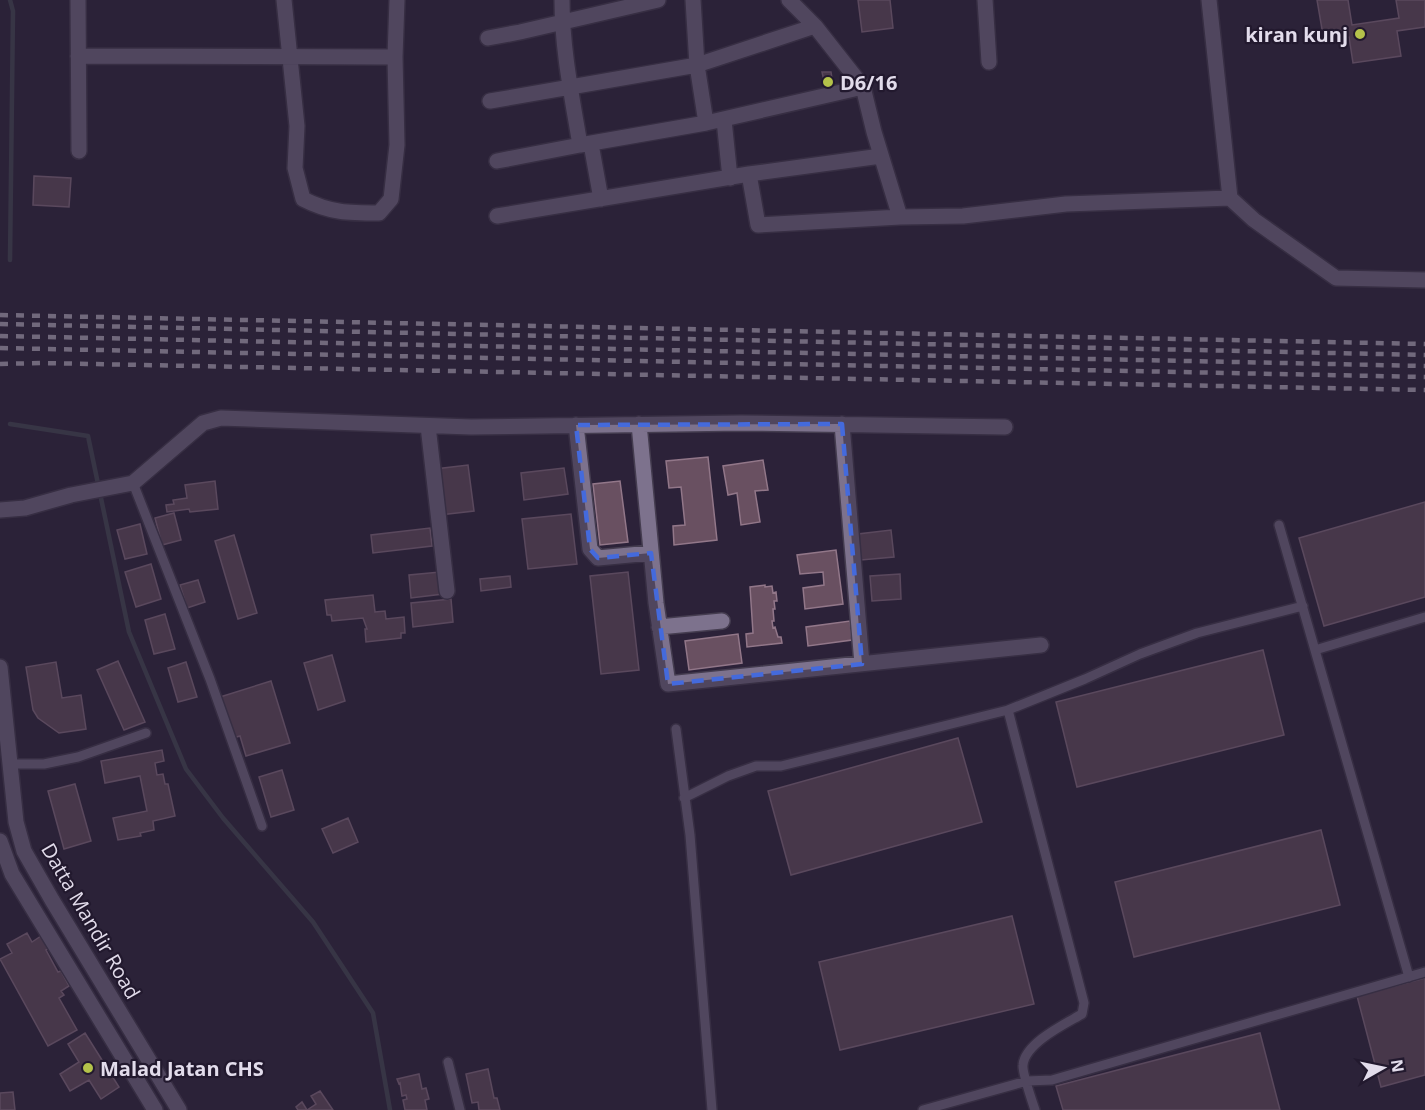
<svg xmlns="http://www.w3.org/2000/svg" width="1425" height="1110" viewBox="0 0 1425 1110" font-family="'Open Sans',sans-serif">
<rect width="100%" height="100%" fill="#2c2239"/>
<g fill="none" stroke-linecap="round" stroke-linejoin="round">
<!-- stream -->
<path stroke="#464c56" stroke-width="4.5" d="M10,260L13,11L10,0
M10,424L88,436L129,632L186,769L223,818L313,922L373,1013L390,1110"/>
</g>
<!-- building -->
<path fill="#695061" stroke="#927789" stroke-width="1.5" d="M858,0H890L893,28L862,32Z
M1317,0H1348L1352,25L1399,18L1396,0H1425V27L1397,31L1401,56L1353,63L1349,37L1324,41Z
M822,72H831L834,92L827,94Z
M34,176L71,178L69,207L33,205Z
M708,457L717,540L674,545L673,526L685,525L681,487L669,488L666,461Z
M763,460L768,490L755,491L760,522L741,525L737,493L728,495L723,466Z
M468,465L474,511L440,515L435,469Z
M564,468L568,494L524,500L521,473Z
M215,481L218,509L190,512L189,509L167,512L166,505L174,504L173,500L187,498L185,485Z
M620,481L628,542L600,545L593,484Z
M1425,502V597L1324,626L1299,538Z
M174,513L181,540L162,545L155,518Z
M571,514L577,564L528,569L522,519Z
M140,524L147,554L125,559L117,530Z
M430,528L432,546L373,553L371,535Z
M891,530L894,557L861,560L858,534Z
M234,535L257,613L238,619L215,541Z
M836,550L843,604L805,609L803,588L824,585L823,572L800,574L797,555Z
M151,564L161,599L136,607L125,572Z
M440,572L443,594L411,598L409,575Z
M628,572L639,670L601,674L590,576Z
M900,574L901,599L872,601L870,576Z
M510,576L511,587L481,591L480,579Z
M198,580L205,602L187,608L180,585Z
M765,585V587L772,586L773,593L776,592L777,601H774L775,609H773L774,621H772L773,628L775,627L778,637H781L782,643L747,647L746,634L753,633L750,587Z
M373,595L375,612L385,611L386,619L404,617L405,633H401V638L366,642L365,629H367L363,618L332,621L331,615H327L325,600Z
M451,599L453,622L413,627L411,603Z
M165,614L175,649L154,654L145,620Z
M850,621L852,640L808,646L806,627Z
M738,634L742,663L689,670L685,641Z
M1263,650L1284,735L1077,787L1056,702Z
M332,655L345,701L318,710L304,663Z
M118,661L145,722L124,730L97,670Z
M56,662L62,698L81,695L86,729L59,733L38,718L33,710L26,667Z
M186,662L197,697L178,702L168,668Z
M271,681L290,743L246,756L240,736L233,738L220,697Z
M958,738L982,822L791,875L768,791Z
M162,750L164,761L155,763L157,775L163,774L165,784H168L175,816L153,821L154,830L140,833L141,836L118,840L113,818L147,811L140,776L105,783L101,761Z
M282,770L294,810L271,817L259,777Z
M75,784L91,841L64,849L48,791Z
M348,818L358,842L333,853L322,829Z
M1321,830L1340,905L1134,957L1115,882Z
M1012,916L1034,1004L840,1050L819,962Z
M27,933L32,942L41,936L48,949L46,950L58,972L61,971L69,986L61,991L64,995L59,998L77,1030L48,1046L0,959L12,953L7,944Z
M1425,978V1075L1381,1087L1357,996Z
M85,1033L119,1087L101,1099L89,1080L70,1091L60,1074L79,1062L68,1044Z
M1260,1033L1280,1110H1063L1056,1086Z
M488,1069L494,1098H497L500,1110H479L478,1102L472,1103L466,1074Z
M419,1074L422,1089L426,1088L429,1099L425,1100L427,1110H405L403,1100L407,1099L406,1095L402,1096L400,1083L399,1084L397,1079Z
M320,1091L333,1110H298L296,1107L302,1102L307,1110L316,1104L311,1096Z
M13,1092L15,1110H0V1093Z"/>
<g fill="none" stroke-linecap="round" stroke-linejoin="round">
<defs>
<path id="service" d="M133,483L210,679L262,826
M1279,525L1409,977
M1315,650L1425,617
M1008,710L1085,679L1140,654L1197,633L1303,606
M676,729L690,835L712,1110
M10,764H44L78,757L146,733
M684,798L728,776L756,766H781L1008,710L1084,1003L1082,1014C1065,1024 1025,1043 1023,1065C1022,1072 1032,1101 1035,1110
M448,1062L460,1110
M923,1110L1027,1081L1052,1080L1425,972"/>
<path id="minor" d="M78,0L79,151
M284,0L297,126L295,168L303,199C330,213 349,213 379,213L391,199L397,145L395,57L397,0
M562,0C562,49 572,97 580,145L706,123
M693,0L697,65L706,123L863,87
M789,0L815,26
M985,0L989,62
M488,38L520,32L658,0
M78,56L395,57
M490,101L697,65L815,26L863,87L874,132L900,217L963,216L1066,204L1230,198L1209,0
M724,120L730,178
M591,144L601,199
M881,156L749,174L758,225L900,217
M497,161L580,145
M1230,198L1254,220L1336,278L1425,280
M497,216L749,174
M639,424L656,603L668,684L1041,645
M842,424L862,664
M576,425L590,549L598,558L651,553
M428,426L447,591
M0,510L25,508L71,495L133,483L203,423L221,418L471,427L741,423L1005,427
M659,627L722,621"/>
<path id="secondary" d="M0,667L16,822L24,851L52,900L179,1110
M0,841L12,874L155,1110"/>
</defs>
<!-- service casing -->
<use href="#service" stroke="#453d50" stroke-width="12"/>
<!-- minor casing -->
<use href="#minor" stroke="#453d50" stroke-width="18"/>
<!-- secondary casing -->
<use href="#secondary" stroke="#453d50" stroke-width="18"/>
<!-- service -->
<use href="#service" stroke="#7d728d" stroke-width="9"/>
<!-- minor -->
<use href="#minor" stroke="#7d728d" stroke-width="15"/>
<!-- secondary -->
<use href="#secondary" stroke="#7d728d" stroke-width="15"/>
<!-- rail -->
<path stroke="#c5bece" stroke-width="4.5" stroke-dasharray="8 8" stroke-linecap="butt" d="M0,315L1425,344
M0,324L1425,355
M0,336L1425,366
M0,348L1425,377
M0,364L40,363L1425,390"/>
</g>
<!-- marked area -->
<path d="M0 0H1425V1110H0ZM842,424L862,664L668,684L651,553L598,558L590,549L576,425Z" fill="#2c2239" fill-opacity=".55" fill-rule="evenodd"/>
<path fill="none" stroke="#446adc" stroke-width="4.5" stroke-dasharray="12 8" stroke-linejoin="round" d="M842,424L862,664L668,684L651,553L598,558L590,549L576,425Z"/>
<!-- markers -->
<g fill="#b4c24a" stroke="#22192e" stroke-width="2">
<circle cx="1360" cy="34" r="6"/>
<circle cx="828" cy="82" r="6"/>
<circle cx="88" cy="1068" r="6"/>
</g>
<g text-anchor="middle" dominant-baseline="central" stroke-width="4.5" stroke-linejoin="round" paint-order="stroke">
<!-- poi labels -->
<g font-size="20" font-weight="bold" fill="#e2dceb" stroke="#22192e" text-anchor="start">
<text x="1348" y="34" text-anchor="end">kiran kunj</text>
<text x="840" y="82">D6/16</text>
<text x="100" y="1068">Malad Jatan CHS</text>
</g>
<!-- street labels -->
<g font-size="20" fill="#e2dceb" stroke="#22192e">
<text transform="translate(91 921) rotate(60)">Datta Mandir Road</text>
</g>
</g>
<!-- north arrow -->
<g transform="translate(1383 1068) rotate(81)" stroke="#22192e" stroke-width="4.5" paint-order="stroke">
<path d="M0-4.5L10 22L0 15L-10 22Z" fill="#e2dceb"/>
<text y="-9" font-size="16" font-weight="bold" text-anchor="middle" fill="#e2dceb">N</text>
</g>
</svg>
